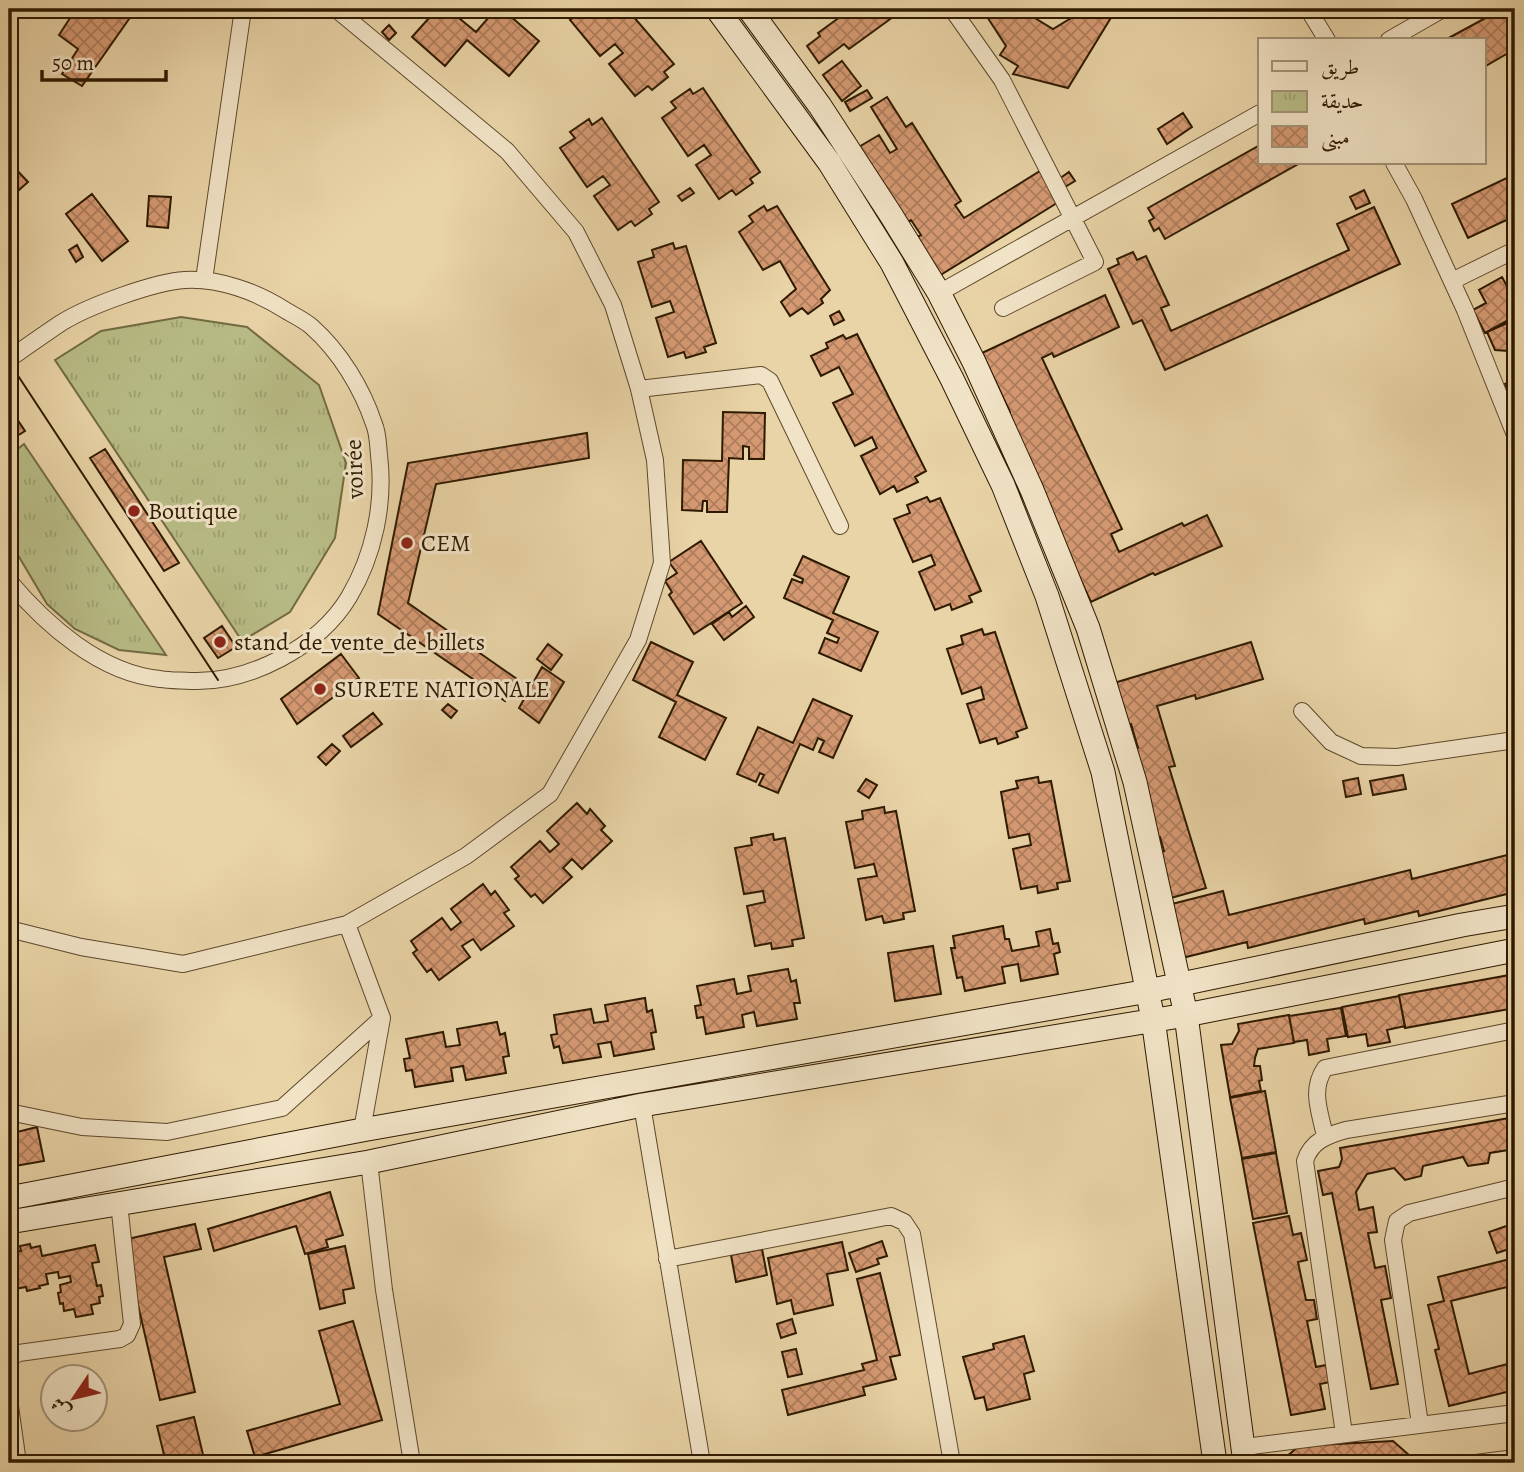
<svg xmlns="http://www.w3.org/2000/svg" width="1524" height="1472" viewBox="0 0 1524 1472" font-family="Alegreya,Amiri,serif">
<defs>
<pattern id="park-tufts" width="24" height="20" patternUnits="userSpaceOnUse" patternTransform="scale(1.75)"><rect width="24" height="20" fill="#b8bc86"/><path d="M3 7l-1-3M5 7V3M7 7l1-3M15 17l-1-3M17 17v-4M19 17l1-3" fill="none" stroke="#9ea172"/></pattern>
<pattern id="building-cross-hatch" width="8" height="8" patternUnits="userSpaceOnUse" patternTransform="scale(1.75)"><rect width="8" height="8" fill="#d69a73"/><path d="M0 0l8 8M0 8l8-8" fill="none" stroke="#ae7d5c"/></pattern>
</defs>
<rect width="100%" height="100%" fill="#e9d4a7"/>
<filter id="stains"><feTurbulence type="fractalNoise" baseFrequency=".00286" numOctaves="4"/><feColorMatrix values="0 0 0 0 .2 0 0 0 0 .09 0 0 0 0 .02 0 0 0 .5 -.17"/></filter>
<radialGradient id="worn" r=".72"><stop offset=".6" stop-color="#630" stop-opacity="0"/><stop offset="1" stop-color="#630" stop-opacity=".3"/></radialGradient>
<!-- park -->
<path fill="url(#park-tufts)" stroke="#736b43" stroke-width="2" d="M181,317L247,327L319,385L346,463L335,538L290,612L242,641L55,360L101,331Z
M24,444L166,655L119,650L75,629L47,604L9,540V456Z"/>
<!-- building -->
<path fill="url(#building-cross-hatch)" stroke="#2e1a00" stroke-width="2" d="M71,9H136L82,86L62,74L78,49L59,35L74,12Z
M437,9H448L476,32L496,9H502L539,41L509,76L467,40L445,66L412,37Z
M584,9H627L674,64L664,72L668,77L652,90L648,86L635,96L609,64L623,53L615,44L600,56L570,20Z
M851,9H904L849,49L844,44L819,63L807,46L820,36L818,33Z
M982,9H1020L1053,29L1086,9H1124L1112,16L1068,88L1013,74L1018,66L1000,55L1006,46Z
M1502,9H1515V49L1484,67V40H1445Z
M389,25L396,33L389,40L382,32Z
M842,61L861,86L842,101L823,75Z
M703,88L760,172L750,179L753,183L736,195L732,190L719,199L696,165L711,155L704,145L688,156L662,118L676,108L671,102L690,89L693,94Z
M867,90L872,98L850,111L845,102Z
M887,97L906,127L912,123L961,201L955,205L964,218L1040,171L1057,203L939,276L915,238L921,235L911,220L904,224L857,148L879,135L890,153L897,149L871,107Z
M1183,113L1192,127L1167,144L1158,129Z
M602,118L659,202L649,209L652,214L635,226L631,221L618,230L594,196L610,185L603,176L587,187L560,148L575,138L570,132L589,119L592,125Z
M1260,145V163H1300L1165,239L1159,228L1154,231L1149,221L1154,218L1148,208Z
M12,165L28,182L9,199V168Z
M1069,172L1075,181L1065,187L1059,179Z
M1515,174V216L1468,238L1452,204Z
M690,188L694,193L682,201L678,196Z
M1364,190L1370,203L1356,209L1350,197Z
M92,194L128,241L102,261L66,214Z
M149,196L171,197L168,228L147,226Z
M764,206L767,211L777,206L830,290L821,299L823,303L808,314L802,308L790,316L781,302L796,289L780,261L763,270L739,232L753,222L749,216Z
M1374,207L1400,264L1165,370L1142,320L1133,324L1108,269L1119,264L1117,259L1133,252L1137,260L1146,256L1169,305L1161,308L1171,331L1349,250L1337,224Z
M673,243L675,249L686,246L716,343L704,347L706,352L686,358L684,352L668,357L656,318L674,312L670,301L652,307L638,262L654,257L652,250Z
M77,245L83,257L76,262L69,250Z
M1502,277L1515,301V307L1510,310L1514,317L1485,333L1473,310L1486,303L1479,290Z
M1105,295L1119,327L1054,357L1052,353L1042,358L1122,529L1111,534L1119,552L1182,523L1184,526L1207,515L1222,546L1155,575L1153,573L1091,602L1003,415L1010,412L982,353Z
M839,311L844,320L834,325L830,316Z
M1514,320L1515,324V402L1513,403L1505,384L1515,379L1509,365V351L1495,350L1487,332Z
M857,334L926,471L915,477L918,482L897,492L894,486L880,494L861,456L877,448L872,437L855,446L833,403L853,394L839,367L821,376L811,356L828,348L826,343L843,335L846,339Z
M9,407L25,431L9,441Z
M723,412L765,413L764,459H749V447L743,446V459L729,458L727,512H707V501H703L702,511L682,510L683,460L722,461Z
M587,433L589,458L436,484L408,603L517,679L505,701L378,614L408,463Z
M105,449L179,563L164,571L90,458Z
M927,497L930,502L940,498L981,591L969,596L972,602L952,610L950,604L935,610L919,572L935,565L931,555L913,562L894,519L910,513L907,505Z
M701,541L742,603L694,634L669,595L672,592L665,581L677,573L669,562Z
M803,556L849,577L833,613L878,632L861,671L819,653L825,638L837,643L839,638L827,633L833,620L784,598L792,579L802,583L803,579L794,575Z
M746,606L754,617L724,640L712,624L729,612L732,617Z
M222,626L236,647L218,658L204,638Z
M982,629L984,635L995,632L1027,728L1016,732L1018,737L998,744L996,738L980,743L967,704L984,699L981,687L962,694L947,649L963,644L961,636Z
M651,642L693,662L677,695L726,718L705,760L659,737L676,702L633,680Z
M1251,642L1263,679L1196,699L1195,695L1157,706L1175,766L1169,767L1206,888L1171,898L1157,853L1164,851L1160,837L1156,838L1129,750L1138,748L1131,724L1126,725L1114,683Z
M548,644L562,655L551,670L537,659Z
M341,654L359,678L297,724L281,699Z
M542,667L564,682L539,723L519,708Z
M813,699L852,716L833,758L819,752L824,741L818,738L813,750L800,744L778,793L759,785L764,775L760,773L756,782L737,774L758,727L793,743Z
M448,704L457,711L451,718L442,710Z
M373,713L382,724L351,747L343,736Z
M332,744L340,751L326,765L318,757Z
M1403,775L1406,789L1373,795L1370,781Z
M1038,777L1039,783L1051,781L1070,881L1057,883L1058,889L1038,893L1037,886L1021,889L1013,849L1031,845L1029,834L1009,838L1001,792L1018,788L1016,781Z
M1358,778L1361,794L1346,797L1343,781Z
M866,779L877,785L869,798L858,791Z
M577,803L587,814L590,809L605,826L601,830L612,841L582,869L572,859L563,868L572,877L543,903L535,894L531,897L515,879L519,876L511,867L540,841L550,852L559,844L547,831Z
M884,807L885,813L896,811L915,911L903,913L904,919L884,923L882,916L866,920L858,879L877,876L874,864L855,868L846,822L863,819L862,811Z
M773,834L774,840L785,838L804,938L792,940L793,946L772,949L771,943L755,946L747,906L765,902L763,891L744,894L735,848L752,845L751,838Z
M1515,853V892L1419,916L1418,911L1365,924L1364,919L1248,948L1247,942L1182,958L1168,905L1223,891L1229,915L1410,870L1412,879Z
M483,884L491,895L495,891L509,910L504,913L514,926L481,950L473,939L462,946L470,957L439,980L431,969L427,972L413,953L417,950L411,941L442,918L451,930L461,922L451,909Z
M1003,926L1005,939H1009L1012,951L1039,946L1036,932L1050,929L1053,944L1058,943L1060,952L1054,954L1058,974L1021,981L1018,964L1002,967L1005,983L965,991L962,977L957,978L951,948H955L953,936Z
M933,946L941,994L895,1001L888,953Z
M788,969L791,982L796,980L800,1003H794L797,1019L757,1026L754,1012L742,1015L744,1027L706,1034L703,1017L697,1018L695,1006L701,1005L697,986L734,979L737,994L751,991L748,976Z
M1515,974V1008L1405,1028L1399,995Z
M1399,996L1405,1026L1387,1030L1390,1042L1368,1046L1366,1034L1348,1037L1342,1007Z
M645,998L647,1012L652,1010L656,1032L651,1033L654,1049L614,1056L611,1042L598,1044L601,1057L563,1063L559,1046L554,1048L551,1035L557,1034L554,1015L591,1009L594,1023L608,1021L605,1005Z
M1341,1008L1346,1036L1327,1039L1329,1051L1309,1055L1307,1040L1294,1042L1289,1016Z
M1289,1015L1294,1043L1258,1049L1255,1058L1254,1066H1260L1262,1080L1259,1081L1261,1091L1230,1097L1221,1045L1232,1044L1239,1031L1238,1024Z
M497,1022L500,1035L505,1033L509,1056L503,1057L506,1073L466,1080L463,1066L451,1068L453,1081L415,1087L412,1070L406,1071L404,1059L410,1058L406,1039L443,1032L446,1047L460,1045L457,1029Z
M1265,1091L1276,1152L1242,1158L1230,1098Z
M1515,1117V1149L1490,1153L1488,1163L1468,1166L1463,1157L1423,1166L1421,1176L1405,1180L1394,1168L1367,1174L1356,1192L1359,1210L1373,1207L1377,1232L1368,1233L1375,1268L1385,1266L1391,1298L1381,1300L1398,1384L1371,1389L1332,1193L1323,1195L1318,1171L1339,1167L1342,1159L1340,1148Z
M37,1127L44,1161L9,1167V1134Z
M1276,1153L1287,1213L1253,1219L1242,1159Z
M330,1192L343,1235L326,1240L328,1247L305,1254L296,1226L214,1251L208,1229Z
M1289,1216L1293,1235L1301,1233L1307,1260L1298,1262L1306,1300H1314L1317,1319L1307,1321L1316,1367L1326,1365L1330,1382L1320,1384L1325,1409L1291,1415L1253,1223Z
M1515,1223V1247L1497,1253L1489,1232Z
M195,1224L201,1249L164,1257L195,1392L160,1400L123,1240Z
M882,1241L887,1256L877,1259L879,1264L856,1272L849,1253Z
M842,1242L848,1270L827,1274L833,1305L794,1314L791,1300L777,1304L768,1258Z
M30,1244L31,1248L40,1246L42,1256L95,1245L99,1262L92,1263L97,1286L101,1285L103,1296L99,1297L100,1303L91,1305L93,1314L76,1317L74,1309L64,1311L63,1303L60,1304L58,1293L61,1292L60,1285L71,1282L70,1276L59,1278L58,1272L46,1274L48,1284L39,1286L40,1288L27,1291L26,1287L9,1290V1257L15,1256L14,1252L21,1251L20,1246Z
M345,1246L354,1288L343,1290L345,1303L320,1309L308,1254Z
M762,1249L767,1275L736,1282L731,1255Z
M1514,1258L1515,1285L1451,1301L1469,1374L1515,1362V1390L1449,1406L1435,1350L1439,1349L1428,1305L1444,1301L1438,1277Z
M880,1273L900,1355L890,1357L896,1379L863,1387L865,1395L788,1415L782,1390L864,1370L862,1364L877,1360L857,1279Z
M792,1319L796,1333L781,1338L777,1324Z
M353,1321L382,1420L255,1457L247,1431L340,1404L319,1331Z
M1024,1336L1034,1371L1024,1374L1030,1399L987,1410L984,1397L975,1399L963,1357L994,1349L993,1344Z
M796,1349L802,1374L788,1377L782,1352Z
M194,1417L205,1463H166L157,1426Z
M1393,1441L1418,1463H1279L1299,1446Z
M405,1456L407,1463H357Z"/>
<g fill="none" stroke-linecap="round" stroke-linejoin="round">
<defs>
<path id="minor" d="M952,9L1002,80L1095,262L1003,308
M1308,9L1327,40
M1389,40L1443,9
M1394,163L1414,199L1465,310L1515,435
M204,280L243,9
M1452,281L1515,250
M939,293L1260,113
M9,359C26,347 43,335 61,323C88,306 154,282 185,280C219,278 257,292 285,310C293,315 304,320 312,327C340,352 362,388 374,424C378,433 378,445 379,455C385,503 374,555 349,597C319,647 249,683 192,681C182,680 171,681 160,679C100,673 46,625 9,581
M639,389L761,375L770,381L840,526
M1302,711L1331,742L1361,756L1397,757L1515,740
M347,924L382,1018L362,1130
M9,929L81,947L183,964L347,924L466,856L550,794L638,640L662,563L655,460L639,389L613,305L576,232L507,151L336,9
M642,1105L702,1463
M9,1112L82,1127L167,1132L282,1108L382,1018
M1325,1136C1320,1112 1310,1090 1325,1068L1515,1030
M369,1162L384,1290L412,1463
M667,1259L891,1216L904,1222L912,1234L952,1463
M9,1358L19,1353L120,1339L127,1335L132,1324L119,1203
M9,1399L18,1463
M1420,1424L1393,1240L1397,1221L1409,1213L1515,1187
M1344,1434L1305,1161C1311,1141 1328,1135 1346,1130L1515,1103
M1244,1447L1515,1413
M1476,1463L1515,1458"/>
<path id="secondary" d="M717,9L829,162L892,263L952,379L1003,485L1047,596L1103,772L1153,1019L1215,1463
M749,9L820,106L891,215L939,293L974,362L1032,490L1088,628L1135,782L1186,1015L1245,1463
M9,1198L362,1130L1148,991L1462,925L1515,916
M9,1222L369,1162L642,1105L1186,1015L1515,950"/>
</defs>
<!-- minor casing -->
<use href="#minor" stroke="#5d482a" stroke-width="18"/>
<!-- secondary casing -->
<use href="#secondary" stroke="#2e1a00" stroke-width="25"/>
<!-- minor -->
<use href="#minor" stroke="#f1e3c6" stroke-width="16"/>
<!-- secondary -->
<use href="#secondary" stroke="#f1e3c6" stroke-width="23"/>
<!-- tram -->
<path stroke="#2e1a00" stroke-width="2" d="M9,362L218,680"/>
</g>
<!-- markers -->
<g fill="#8f2418" stroke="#f1e3c6" stroke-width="2.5">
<circle cx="134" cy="511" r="7"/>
<circle cx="407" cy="543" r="7"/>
<circle cx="220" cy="642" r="7"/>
<circle cx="320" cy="689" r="7"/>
</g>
<g text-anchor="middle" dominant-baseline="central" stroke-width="6" stroke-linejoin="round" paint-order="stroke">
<!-- street labels -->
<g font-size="24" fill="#2e1a00" stroke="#f1e3c6">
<text transform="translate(354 469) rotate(-92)">voirée</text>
</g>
<!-- poi labels -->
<g font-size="24" fill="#2e1a00" stroke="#f1e3c6" text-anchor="start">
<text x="148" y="511">Boutique</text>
<text x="421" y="543">CEM</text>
<text x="234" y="642">stand_de_vente_de_billets</text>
<text x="334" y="689">SURETE NATIONALE</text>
</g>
</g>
<!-- margin -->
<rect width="1524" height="1472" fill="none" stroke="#e9d4a7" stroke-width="35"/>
<rect x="10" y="10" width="1503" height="1451" fill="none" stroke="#2e1a00" stroke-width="3.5"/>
<rect x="18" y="18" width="1489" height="1437" fill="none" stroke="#2e1a00" stroke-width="2"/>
<!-- legend -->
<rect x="1258" y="38" width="228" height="126" fill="#f1e3c6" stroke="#a39377" stroke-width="2"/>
<rect x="1272" y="61" width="35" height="10" fill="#f1e3c6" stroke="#a39377" stroke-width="2"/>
<text x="1321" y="74" font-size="21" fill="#2e1a00">طريق</text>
<rect x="1272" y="91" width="35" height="21" fill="url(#park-tufts)" stroke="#a39377" stroke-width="2"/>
<text x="1321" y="108" font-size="21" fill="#2e1a00">حديقة</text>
<rect x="1272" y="126" width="35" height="21" fill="url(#building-cross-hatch)" stroke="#a39377" stroke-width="2"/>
<text x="1321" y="144" font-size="21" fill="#2e1a00">مبنى</text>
<!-- north arrow -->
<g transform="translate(74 1398) rotate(235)"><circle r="33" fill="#f1e3c6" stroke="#a39377" stroke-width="2"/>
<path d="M0-5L12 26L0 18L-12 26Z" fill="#8f2418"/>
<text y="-10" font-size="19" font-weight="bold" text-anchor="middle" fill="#2e1a00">ش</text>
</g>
<!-- scale -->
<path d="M42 70v10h124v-10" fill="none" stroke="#2e1a00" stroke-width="3.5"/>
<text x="52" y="70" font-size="21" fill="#2e1a00" stroke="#f1e3c6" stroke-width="5" paint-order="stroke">50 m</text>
<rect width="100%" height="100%" filter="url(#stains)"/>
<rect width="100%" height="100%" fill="url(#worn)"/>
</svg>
